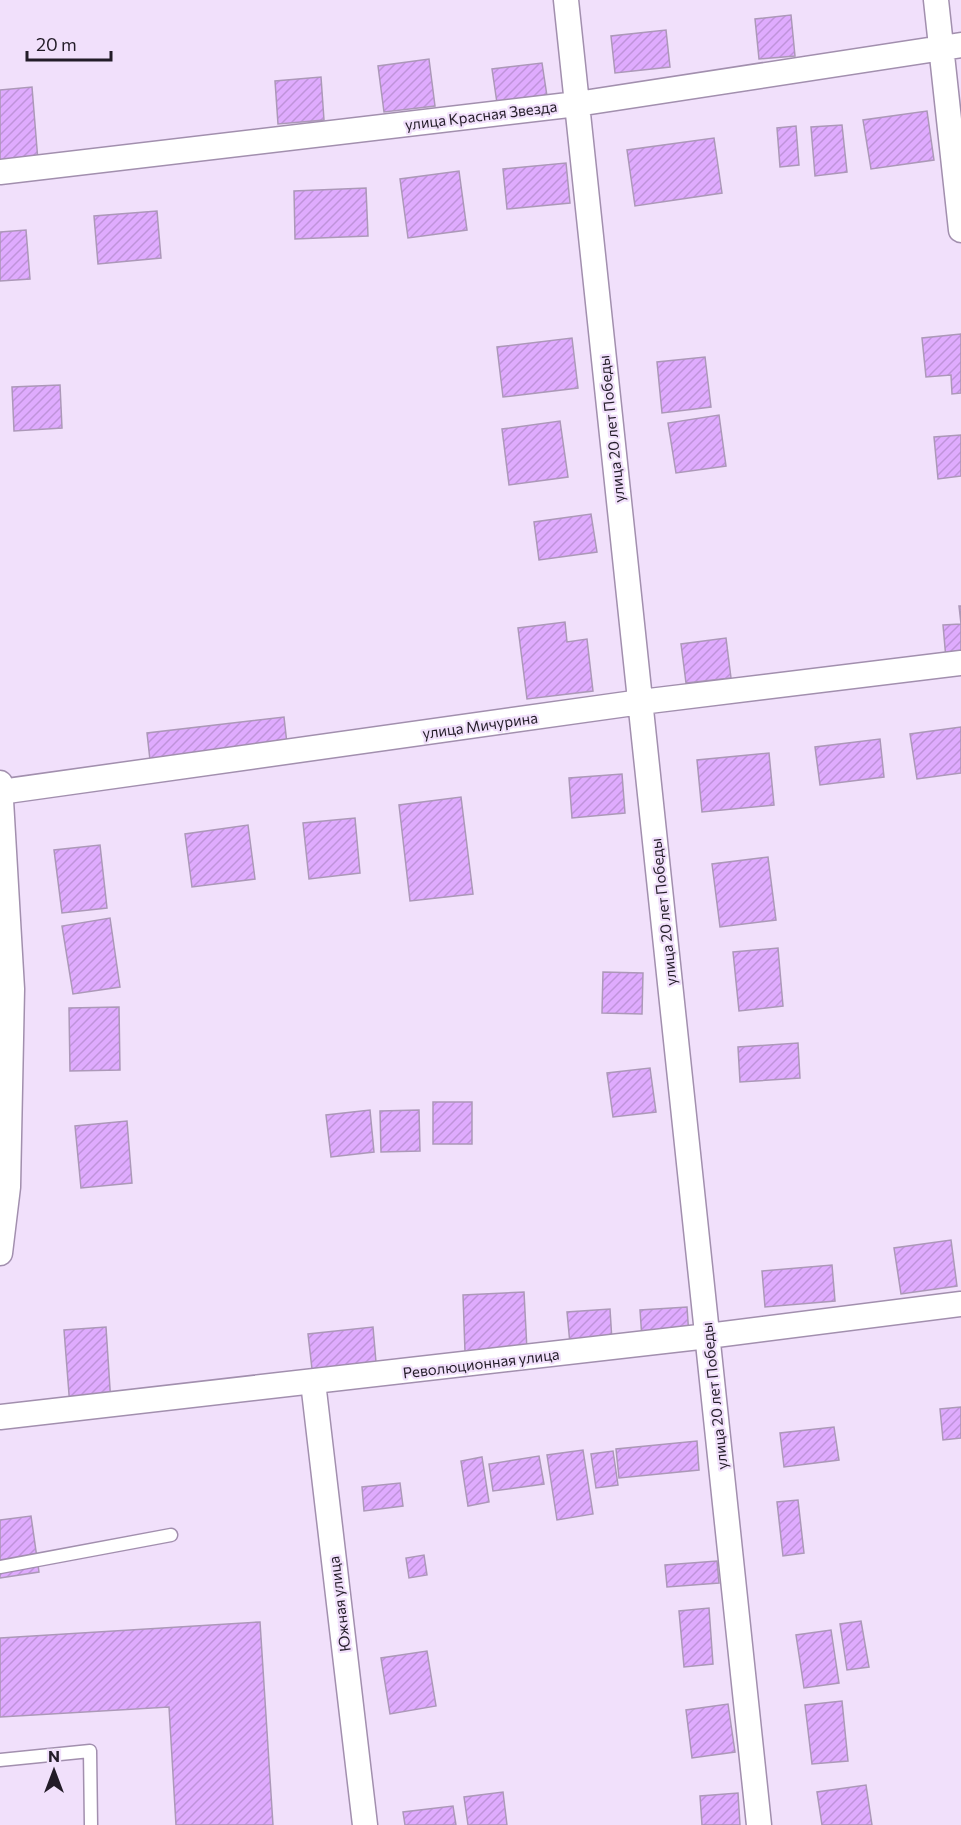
<svg xmlns="http://www.w3.org/2000/svg" width="961" height="1825" viewBox="0 0 961 1825" font-family="Commissioner,sans-serif">
<defs>
<pattern id="building-hatch" width="6" height="6" patternUnits="userSpaceOnUse" patternTransform="scale(1.5)"><rect width="6" height="6" fill="#dfabfe"/><path d="M-1 1l2-2M0 6l6-6M5 7l2-2" fill="none" stroke="#bf93da"/></pattern>
</defs>
<rect width="100%" height="100%" fill="#f1e0fb"/>
<!-- building -->
<path fill="url(#building-hatch)" stroke="#ac98b8" stroke-width="1.5" d="M791,15L795,56L759,59L755,19Z
M666,30L670,67L615,73L611,36Z
M429,59L435,106L384,112L378,66Z
M542,63L547,96L497,103L492,69Z
M321,77L324,120L278,124L275,81Z
M32,87L38,161L0,164V90Z
M927,111L934,160L871,169L863,120Z
M842,125L847,172L815,176L811,127Z
M796,126L799,165L780,167L777,128Z
M714,138L722,193L635,206L627,150Z
M566,163L570,203L507,209L503,169Z
M459,171L467,230L408,238L400,179Z
M366,188L368,236L295,239L294,191Z
M157,211L161,258L98,264L94,216Z
M26,230L30,279L0,281V232Z
M961,334V393L952,394L951,375L926,377L922,338Z
M572,338L578,388L503,397L497,347Z
M705,357L711,407L662,413L657,362Z
M60,385L62,428L14,431L12,387Z
M719,415L726,466L676,473L668,423Z
M560,421L568,477L509,485L502,429Z
M961,435V476L938,479L934,437Z
M591,514L597,552L539,560L534,522Z
M959,606H961V658L946,659L943,625L961,624Z
M565,622L567,642L587,639L593,691L527,699L518,628Z
M726,638L731,678L686,683L681,644Z
M284,717L288,753L151,769L147,733Z
M961,727V773L917,779L910,734Z
M880,739L884,777L820,785L815,747Z
M769,753L774,805L702,812L697,760Z
M622,774L625,813L572,818L569,778Z
M461,797L473,894L410,901L399,805Z
M355,818L360,873L309,879L303,823Z
M248,825L255,879L192,887L185,834Z
M100,845L107,908L62,913L54,850Z
M768,857L776,920L720,927L712,864Z
M110,918L120,987L73,994L62,926Z
M778,948L783,1006L739,1011L733,952Z
M603,972L643,973L642,1014L602,1013Z
M119,1007L120,1070L70,1071L69,1008Z
M798,1043L800,1078L740,1082L738,1047Z
M650,1068L656,1112L613,1117L607,1073Z
M433,1102H472V1144H433Z
M370,1110L374,1152L331,1157L326,1115Z
M419,1110L420,1151L381,1152L380,1111Z
M127,1121L132,1183L81,1188L75,1126Z
M951,1240L957,1286L901,1294L894,1248Z
M832,1265L835,1301L765,1307L762,1271Z
M524,1292L527,1350L465,1352L463,1295Z
M687,1307L689,1336L642,1339L640,1310Z
M610,1309L612,1341L570,1344L567,1312Z
M106,1327L111,1404L70,1407L64,1330Z
M373,1327L376,1362L312,1369L308,1334Z
M961,1407V1438L943,1440L940,1409Z
M834,1427L839,1460L784,1467L780,1433Z
M697,1441L699,1470L619,1478L616,1449Z
M583,1450L593,1514L557,1520L547,1455Z
M613,1451L618,1485L596,1488L591,1454Z
M539,1456L544,1484L493,1491L489,1464Z
M482,1457L489,1502L468,1506L461,1461Z
M400,1483L403,1506L364,1511L362,1487Z
M798,1500L804,1553L783,1556L777,1502Z
M31,1516L39,1572L0,1578V1520Z
M424,1555L427,1575L409,1578L406,1558Z
M717,1561L719,1583L667,1587L665,1565Z
M709,1608L713,1664L684,1667L679,1611Z
M861,1621L869,1667L847,1670L840,1624Z
M260,1622L273,1825H176L169,1707L0,1717V1638Z
M831,1630L839,1683L804,1688L796,1635Z
M427,1651L436,1706L390,1714L381,1658Z
M842,1701L848,1761L812,1764L805,1705Z
M728,1704L735,1752L692,1758L686,1710Z
M866,1785L872,1825H822L817,1792Z
M503,1792L507,1825H468L464,1797Z
M738,1793L740,1825H702L700,1796Z
M453,1806L456,1825H405L403,1812Z"/>
<g fill="none" stroke-linecap="round" stroke-linejoin="round">
<defs>
<path id="service" d="M0,1567L171,1535
M0,1760L90,1751L91,1825"/>
<path id="minor" d="M566,0L759,1825
M936,0L961,230
M0,172L577,104L961,45
M0,783L12,989L8,1187L0,1253
M0,792L641,702L961,663
M313,1382L365,1825
M0,1417L708,1336L961,1304"/>
</defs>
<!-- service casing -->
<use href="#service" stroke="#a28fae" stroke-width="15"/>
<!-- minor casing -->
<use href="#minor" stroke="#a28fae" stroke-width="27"/>
<!-- service -->
<use href="#service" stroke="#fff" stroke-width="12"/>
<!-- minor -->
<use href="#minor" stroke="#fff" stroke-width="24"/>
</g>
<g text-anchor="middle" dominant-baseline="central" stroke-width="4.5" stroke-linejoin="round" paint-order="stroke">
<!-- street labels -->
<g font-size="15" fill="#231c28" stroke="#f1e0fb">
<text transform="translate(481 115) rotate(-7)">улица Красная Звезда</text>
<text transform="translate(611 429) rotate(-96)">улица 20 лет Победы</text>
<text transform="translate(480 725) rotate(-8)">улица Мичурина</text>
<text transform="translate(663 912) rotate(-96)">улица 20 лет Победы</text>
<text transform="translate(481 1363) rotate(-7)">Революционная улица</text>
<text transform="translate(714 1396) rotate(-96)">улица 20 лет Победы</text>
<text transform="translate(339 1604) rotate(-97)">Южная улица</text>
</g>
</g>
<!-- north arrow -->
<g transform="translate(54 1771)" stroke="#f1e0fb" stroke-width="4.5" paint-order="stroke">
<path d="M0-4.5L10 22L0 15L-10 22Z" fill="#231c28"/>
<text y="-9" font-size="16" font-weight="bold" text-anchor="middle" fill="#231c28">N</text>
</g>
<!-- scale -->
<path d="M27 51v9h84v-9" fill="none" stroke="#231c28" stroke-width="3"/>
<text x="36" y="51" font-size="18" fill="#231c28" stroke="#f1e0fb" stroke-width="4.5" paint-order="stroke">20 m</text>
</svg>
